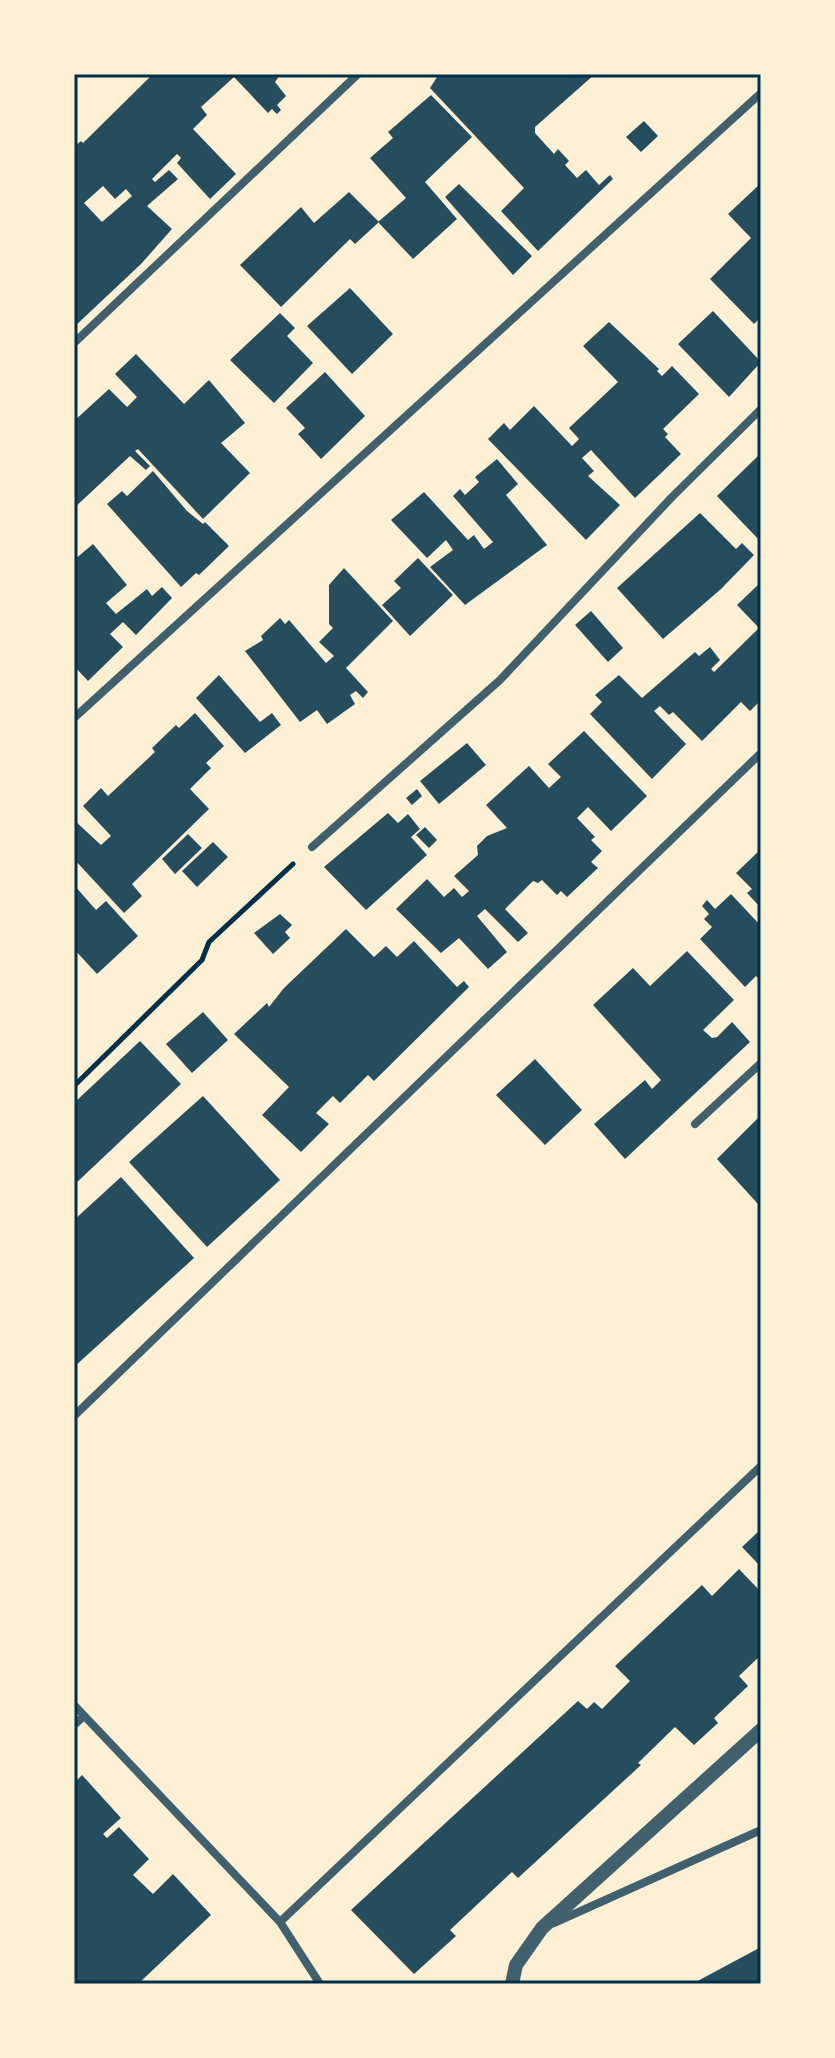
<svg xmlns="http://www.w3.org/2000/svg" width="835" height="2058" viewBox="0 0 835 2058" font-family="'Varela Round',sans-serif">
<rect width="100%" height="100%" fill="#fdf0d5"/>
<!-- building -->
<path fill="#264d5e" fill-rule="evenodd" d="M153,74H274L278,78L275,82L286,96L277,105L281,110L277,114L272,109L268,113L234,77L201,107L207,115L193,129L236,174L210,199L177,163L181,158L177,154L152,179L155,182L169,170L178,179L147,206L172,229L141,264L74,327V147L81,141L83,143ZM103,186L115,199L126,189L132,196L102,222L84,203Z
M439,74H595L535,127V133L554,154L558,149L569,161L565,165L577,178L586,170L599,185L610,175L613,179L538,251L501,211L524,188L430,88Z
M431,95L472,137L425,182L457,219L413,259L378,222L406,198L370,158L393,138L388,132Z
M644,121L658,136L641,152L626,137Z
M761,183V317L754,324L710,279L751,238L728,214Z
M459,184L532,256L513,275L445,197Z
M349,192L379,222L355,244L350,239L281,307L240,265L301,207L314,223Z
M350,288L393,334L352,374L307,326Z
M713,311L761,362L729,397L678,344Z
M280,313L295,328L287,336L313,363L274,403L230,360Z
M609,322L659,369L657,371L662,376L672,366L699,394L663,429L668,434L665,437L681,454L635,498L591,450L582,458L594,471L588,476L620,505L586,540L488,439L504,423L510,430L534,406L572,446L579,439L569,428L618,382L583,346Z
M136,354L184,404L209,380L245,423L221,443L250,473L203,519L138,449L135,451L150,466L146,470L130,456L74,508V421L109,389L127,407L137,397L115,374Z
M325,372L365,416L321,459L298,434L305,428L286,408Z
M761,453V542L717,496Z
M497,459L518,484L506,495L547,545L465,605L430,567L453,550L446,540L427,558L391,520L424,492L468,540L474,535L484,549L493,542L453,496L460,489L465,495L479,482L475,477Z
M153,471L187,511L203,524L205,522L229,546L199,575L196,573L181,587L107,504L122,491L127,496Z
M700,513L736,549L742,543L754,555L721,589L663,639L617,588Z
M93,544L127,585L106,603L116,614L147,589L152,596L162,587L172,598L136,635L123,622L110,634L123,647L88,681L74,666V560Z
M418,558L453,595L410,636L382,605L401,588L394,581Z
M344,568L393,621L346,668L368,692L363,698L356,691L350,695L355,704L327,724L317,710L300,722L245,651L263,640L261,636L280,618L285,624L289,620L326,663L334,656L319,642L333,628L329,624V585Z
M761,582V700L750,711L741,702L702,741L673,712L669,715L660,706L654,711L686,744L652,779L590,714L602,702L595,695L619,675L642,698L695,652L699,656L710,647L720,660L711,669L714,672L759,628L737,605Z
M591,611L623,648L608,662L575,625Z
M219,675L260,722L272,713L281,725L245,753L196,698Z
M195,713L224,746L206,763L211,768L190,789L209,809L132,884L142,896L124,913L74,859V820L101,845L111,836L83,806L101,788L108,796L155,752L152,748L176,725L179,728Z
M584,731L647,796L611,831L588,807L577,818L595,837L591,840L602,851L591,862L598,868L567,897L561,891L557,895L542,880L538,883L533,881L505,909L528,933L518,942L485,909L477,916L507,952L488,969L459,938L441,953L396,909L427,879L444,897L454,888L462,897L469,891L454,876L478,855L477,846L487,836L507,828L486,805L529,766L549,788L561,777L548,764Z
M467,743L486,765L439,804L420,781Z
M417,789L422,796L412,805L406,798Z
M388,813L398,823L408,814L420,829L411,837L427,855L366,910L324,867Z
M425,827L437,840L429,848L416,835Z
M188,834L202,848L175,874L162,859Z
M213,842L228,857L197,887L182,871Z
M761,849V908L747,893L752,889L736,873Z
M74,885L96,910L106,901L138,936L97,974L74,949Z
M731,894L761,926V981L756,976L745,987L700,939L712,927L704,919L709,914L702,906L707,900L715,909Z
M280,914L292,925L285,932L290,938L273,954L254,933Z
M346,929L374,957L386,946L397,957L414,941L457,987L464,981L469,987L374,1081L368,1075L340,1103L333,1096L316,1113L329,1124L301,1152L262,1115L289,1087L234,1034L267,1003L269,1007L284,988Z
M687,951L734,1000L703,1030L712,1038L717,1037L732,1022L750,1042L625,1159L594,1124L645,1080L652,1089L661,1080L593,1005L633,968L650,986Z
M203,1012L228,1040L192,1073L166,1044Z
M140,1041L181,1084L74,1185V1103Z
M535,1059L582,1110L545,1145L496,1095Z
M203,1096L280,1180L207,1247L129,1162Z
M761,1115V1201L758,1204L717,1159Z
M121,1177L194,1258L74,1367V1220Z
M761,1529V1567L742,1547Z
M739,1569L761,1592V1655L739,1676L748,1686L714,1718L718,1723L694,1745L675,1727L638,1763L641,1765L518,1878L512,1872L450,1930L456,1936L414,1974L351,1910L578,1701L587,1709L594,1702L602,1709L630,1681L615,1666L702,1585L712,1596Z
M82,1775L121,1818L103,1834L107,1838L119,1827L149,1859L133,1875L153,1894L173,1874L211,1915L138,1984H74V1783Z
M761,1947V1984H692Z"/>
<g fill="none" stroke-linecap="round" stroke-linejoin="round">
<!-- path -->
<path stroke="#003049" stroke-width="5" d="M74,1086L202,960L209,942L293,864"/>
<!-- minor -->
<path stroke="#3f606c" stroke-width="8" d="M74,343L358,74
M74,718L761,93
M312,847L500,680L672,497L761,409
M695,1124L761,1063
M74,1416L761,753
M74,1705L280,1922L320,1984
M74,1725L84,1716
M280,1922L761,1466
M554,1923L761,1830"/>
<!-- tertiary -->
<path stroke="#3f606c" stroke-width="14" d="M512,1984L516,1965L542,1928L761,1730"/>
</g>
<!-- border -->
<rect width="835" height="2058" fill="none" stroke="#fdf0d5" stroke-width="152"/>
<rect x="76" y="76" width="683" height="1906" fill="none" stroke="#003049" stroke-width="3"/>
</svg>
